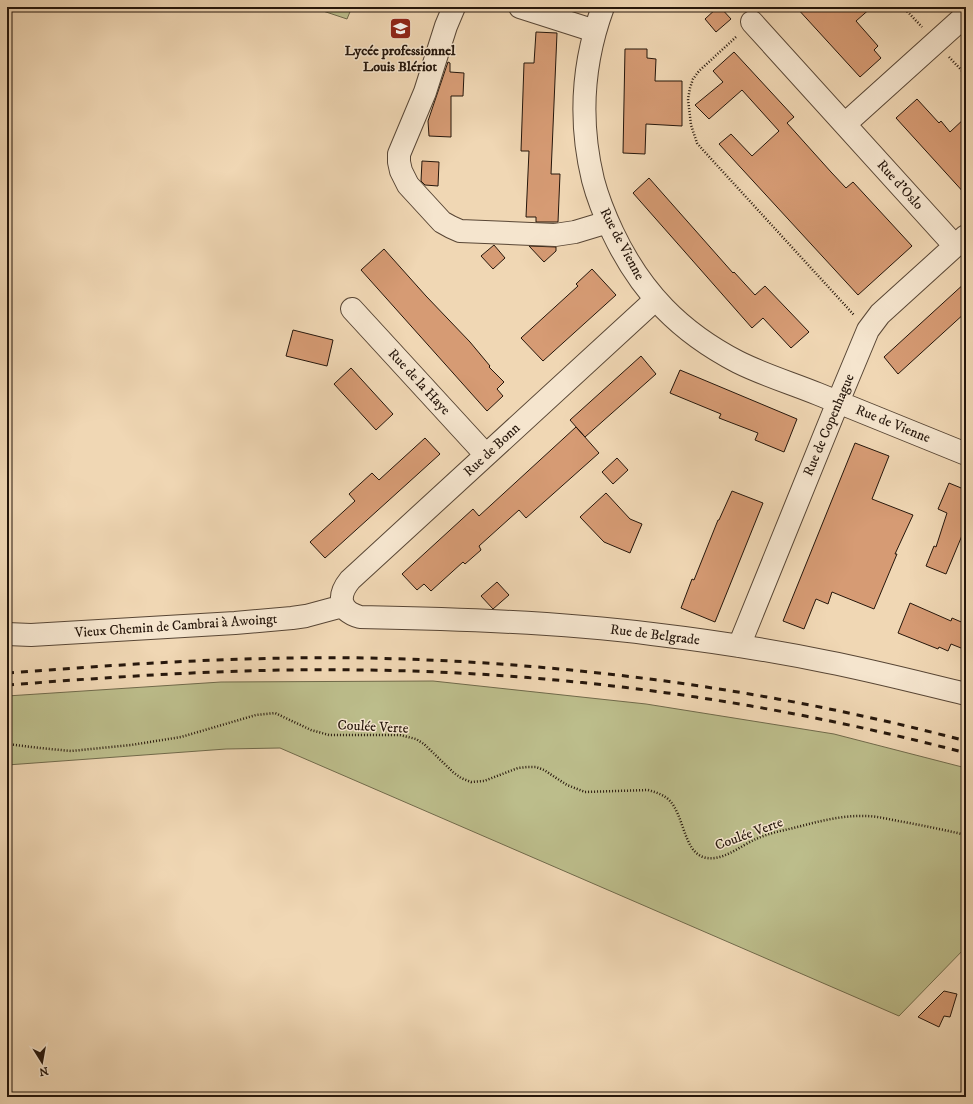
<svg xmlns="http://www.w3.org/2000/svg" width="973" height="1104" viewBox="0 0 973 1104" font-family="'IM FELL DW Pica',serif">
<rect width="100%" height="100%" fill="#f0d7b4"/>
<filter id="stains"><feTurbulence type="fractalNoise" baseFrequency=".005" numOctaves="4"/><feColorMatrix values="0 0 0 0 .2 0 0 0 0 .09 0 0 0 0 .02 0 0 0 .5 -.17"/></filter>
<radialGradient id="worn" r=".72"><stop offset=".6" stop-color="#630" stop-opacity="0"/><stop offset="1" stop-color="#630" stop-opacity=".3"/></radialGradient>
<!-- green -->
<path fill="#bcbd8b" stroke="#706a4b" d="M311,7H352L347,19Z
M433,681L646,704L834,734L966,768V947L899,1016L280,748L226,749L7,765V696L221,682Z"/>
<!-- building -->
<path fill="#d69b74" stroke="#25160b" d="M718,7H720L731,19L716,32L705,19Z
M796,7H872L856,21L878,46L874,50L881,58L860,77Z
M536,32L557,33L551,174H560L558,222H536V217H526L529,151H521L524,63H534Z
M625,49H647V58L656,59L655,81H682V126L646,124L645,154L623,153Z
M734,52L794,117L787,123L831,172L846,188L853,182L912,246L858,295L719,144L731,134L752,156L779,131L742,90L709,119L695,105L723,82L713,71Z
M448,62L450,63V72L464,73L463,96H451V137L429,136L428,121Z
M917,99L939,123L941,121L950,132L966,117V195L896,118Z
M422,161L439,162L438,186L425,185L421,181Z
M649,178L733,273L734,272L755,295L765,286L809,332L791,348L763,318L752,328L633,193Z
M494,245L505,258L493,269L481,256Z
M529,246L556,247V251L544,262Z
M384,249L426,296L470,342L490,366L489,367L504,382L497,389L503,396L487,411L361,270Z
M592,269L616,295L543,361L521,338L578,286L576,284Z
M966,282V312L898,374L884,357Z
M293,330L333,340L327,366L286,356Z
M641,356L656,374L585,437L570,420Z
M351,368L393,414L376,430L334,384Z
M680,370L797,419L784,452L755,440L758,433L719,418L721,414L670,393Z
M576,427L599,453L526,518L519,510L479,546L481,550L465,564L463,562L431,591L424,584L417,590L402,574L473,509L479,516Z
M425,438L440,454L325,558L310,542L355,501L349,494L372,473L379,480Z
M855,443L889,456L872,499L913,515L895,554H897L874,609L832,592L828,604L816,599L804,629L783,621Z
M617,458L628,470L613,484L602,472Z
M949,483L966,490V526L946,574L926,566L934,546L936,547L947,513L938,509Z
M732,491L763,503L715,622L681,608L692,579L694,580L718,520H719Z
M606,493L630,519L642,524L630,553L604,542L580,517Z
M497,582L509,595L493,609L481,596Z
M910,603L951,621L952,618L966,624V650L951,644L948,651L939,647L938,649L898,633Z
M944,991L957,994L950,1017L944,1016L939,1027L918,1017Z"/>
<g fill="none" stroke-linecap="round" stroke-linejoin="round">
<defs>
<path id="minor" d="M454,7L446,26L425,92L399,154V162L401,171L408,185L442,222L451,227L460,231L555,235L575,232L608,222
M520,7L595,31
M603,7C582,64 579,122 593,180C598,199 605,216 613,233C641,292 680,332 738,362C764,375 791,383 818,394C867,414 917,434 966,454
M752,22L955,246
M845,124L966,15
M655,300L350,580C337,596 339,611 360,617C457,619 555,622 652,634C711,641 770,650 828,662C874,671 920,683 966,694
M352,309L486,455
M7,634L31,635L235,623L292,618L306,616L343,606
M739,646L838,402L868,330L880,314L966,236"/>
</defs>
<!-- minor casing -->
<use href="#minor" stroke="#584635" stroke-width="24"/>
<!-- path -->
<path stroke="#25160b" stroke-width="2.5" stroke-dasharray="1 2" stroke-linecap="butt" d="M903,7L922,27
M736,37L699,71L693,79L690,88L688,99L691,125L697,143L703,150L854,315
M949,57L966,75
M7,744L40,748L71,751L131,745L181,737L256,715L275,713L311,730L329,735H400L416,739L424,744L454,773L461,778L471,782L484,781L518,768L527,767H536L544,770L567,785L585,792L648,790C655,792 662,794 668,799C684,813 683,850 703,857C721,863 740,846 756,839C765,835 775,832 785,830C810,824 838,815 865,816C878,816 891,820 904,822C925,826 945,830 966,835"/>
<!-- minor -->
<use href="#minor" stroke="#f5e5ce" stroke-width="22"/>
<!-- rail -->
<path stroke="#25160b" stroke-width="3" stroke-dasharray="7 7" stroke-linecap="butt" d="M7,673C126,664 246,656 366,658C568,662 770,689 966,741
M7,685C125,676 243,668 361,670C565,672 769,701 966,753"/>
</g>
<!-- icons -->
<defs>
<symbol id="school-square" viewBox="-11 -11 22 22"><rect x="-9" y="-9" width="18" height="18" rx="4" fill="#8f2418" stroke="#f5e5ce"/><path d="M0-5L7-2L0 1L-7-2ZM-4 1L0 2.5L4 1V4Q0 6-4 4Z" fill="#fff"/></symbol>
</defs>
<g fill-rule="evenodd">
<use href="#school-square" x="388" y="16" width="25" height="25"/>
</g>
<g text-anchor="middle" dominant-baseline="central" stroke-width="3" stroke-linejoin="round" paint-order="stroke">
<!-- poi labels -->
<g font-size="14" font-weight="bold" fill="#25160b" stroke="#f5e5ce">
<text x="400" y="51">Lycée professionnel<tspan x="400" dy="16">Louis Blériot</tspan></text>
</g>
<!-- street labels -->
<g font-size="14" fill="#25160b" stroke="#f5e5ce">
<text transform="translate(900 185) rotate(48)">Rue d'Oslo</text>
<text transform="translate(622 244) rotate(62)">Rue de Vienne</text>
<text transform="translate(419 382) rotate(47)">Rue de la Haye</text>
<text transform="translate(893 424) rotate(22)">Rue de Vienne</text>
<text transform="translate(829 425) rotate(-67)">Rue de Copenhague</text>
<text transform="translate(492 450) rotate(-43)">Rue de Bonn</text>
<text transform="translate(176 626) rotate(-4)">Vieux Chemin de Cambrai à Awoingt</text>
<text transform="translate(655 635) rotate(7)">Rue de Belgrade</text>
<text transform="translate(373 727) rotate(3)">Coulée Verte</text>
<text transform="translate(749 834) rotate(-20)">Coulée Verte</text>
</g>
</g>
<!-- margin -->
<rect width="973" height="1104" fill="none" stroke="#f0d7b4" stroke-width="24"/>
<rect x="8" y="8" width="957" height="1088" fill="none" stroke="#25160b" stroke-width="2"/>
<rect x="12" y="12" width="949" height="1080" fill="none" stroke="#25160b"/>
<!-- north arrow -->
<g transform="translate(42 1062) rotate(169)" stroke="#f5e5ce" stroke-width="3" paint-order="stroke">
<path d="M0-3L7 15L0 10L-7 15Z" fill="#25160b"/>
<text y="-6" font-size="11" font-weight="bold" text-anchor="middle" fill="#25160b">N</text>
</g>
<rect width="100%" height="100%" filter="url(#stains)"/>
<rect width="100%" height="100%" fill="url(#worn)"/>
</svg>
